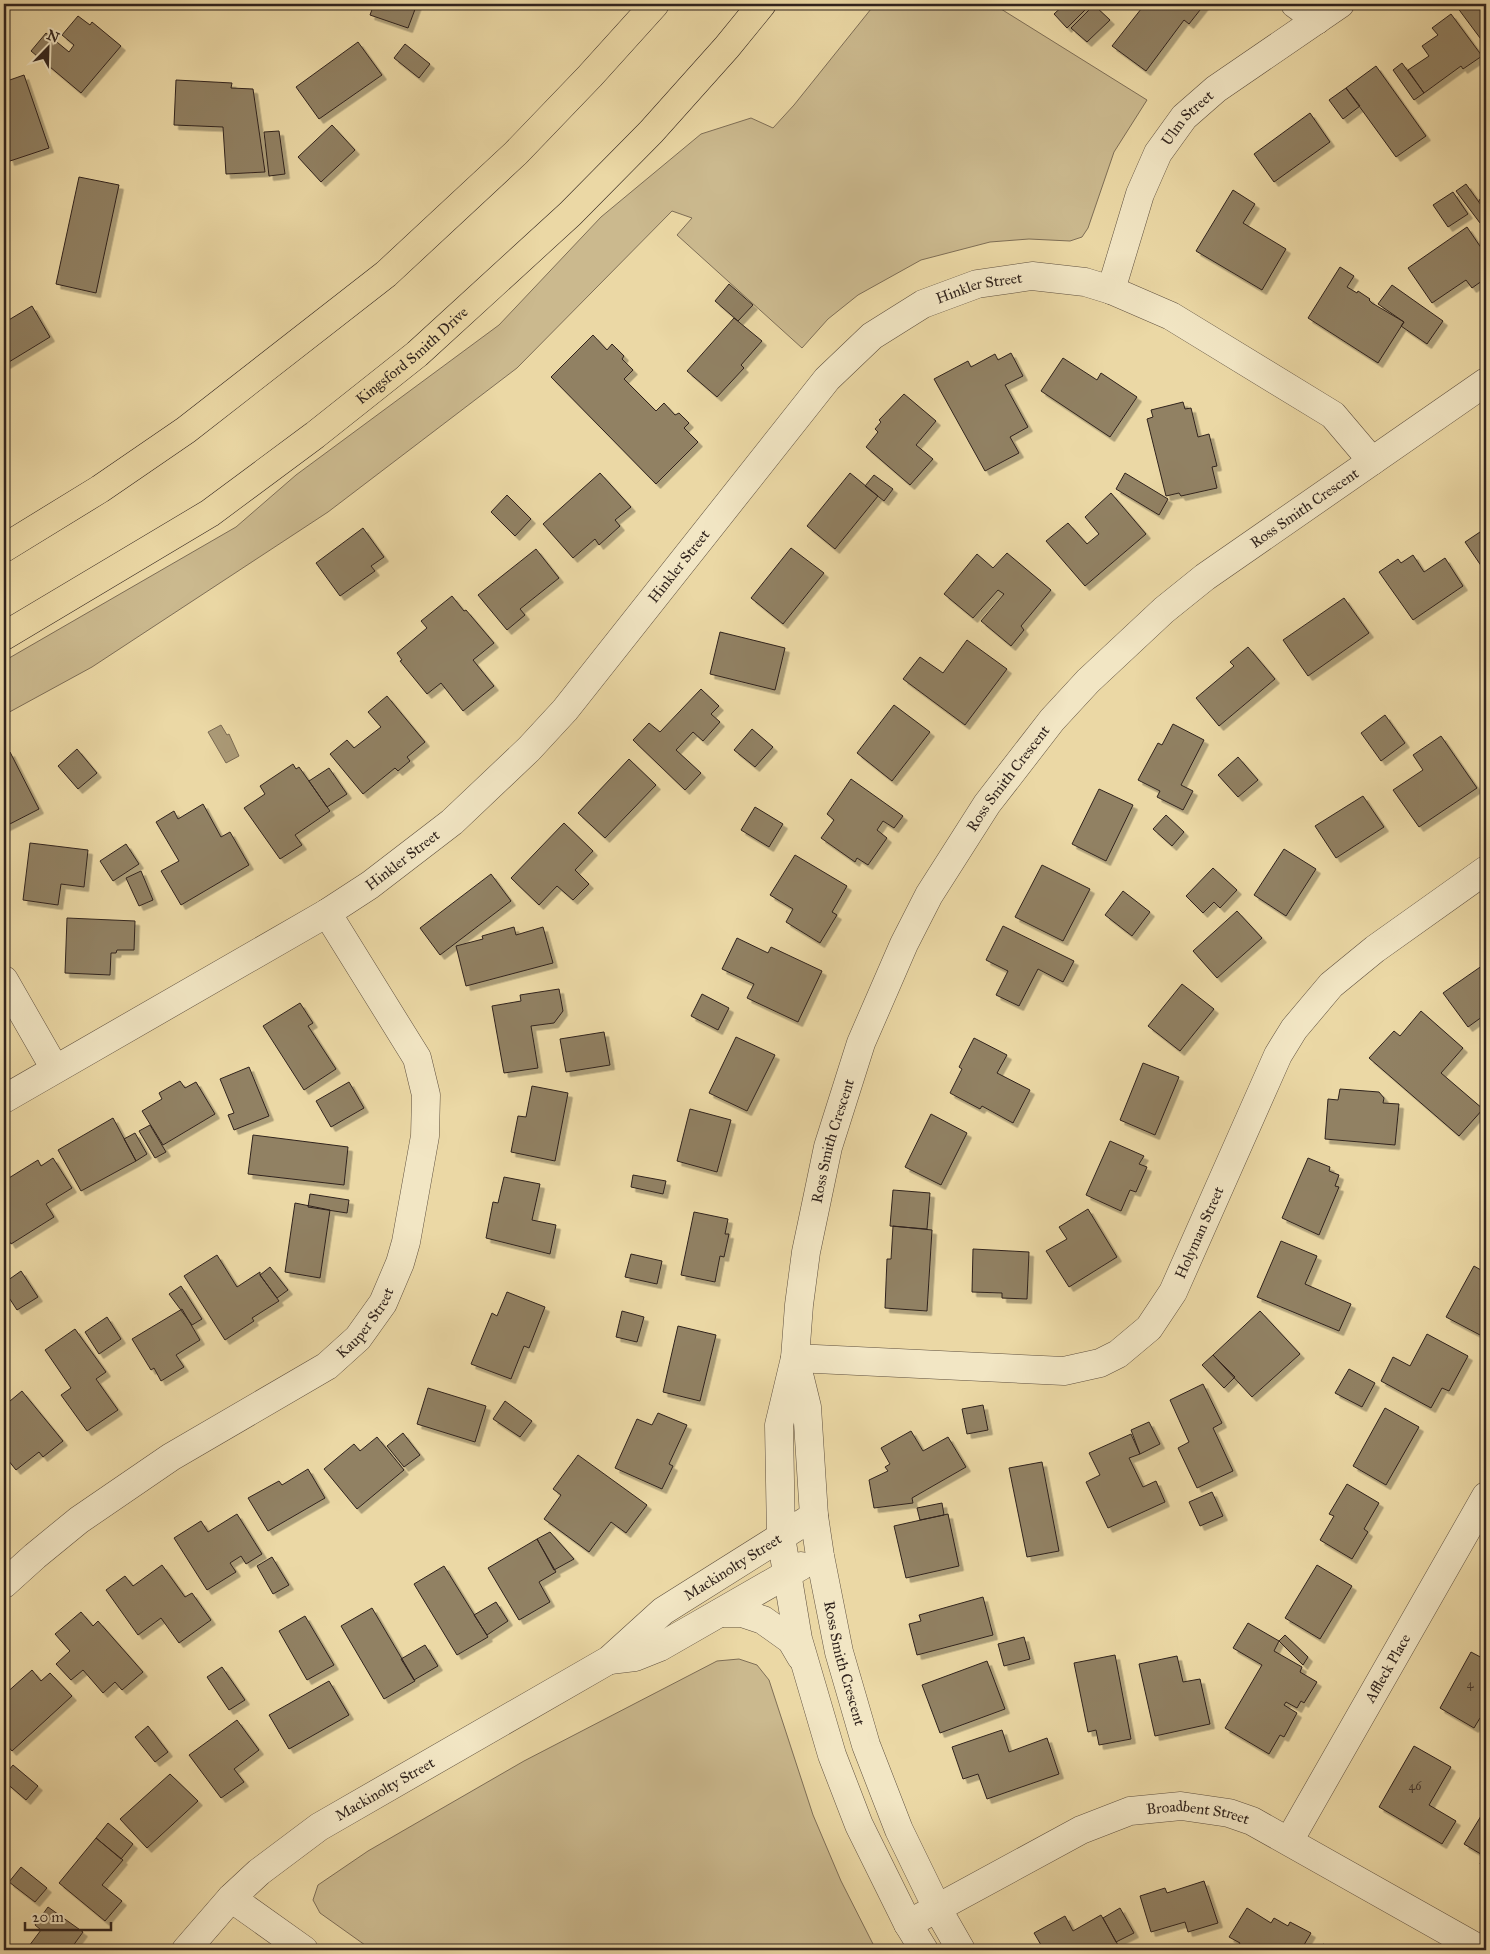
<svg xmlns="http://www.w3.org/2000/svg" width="1490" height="1954" viewBox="0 0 1490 1954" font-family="'IM FELL Great Primer',serif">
<defs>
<filter id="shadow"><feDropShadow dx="4.5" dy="4.5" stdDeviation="0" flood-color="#0004"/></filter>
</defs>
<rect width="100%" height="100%" fill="#ebd8a5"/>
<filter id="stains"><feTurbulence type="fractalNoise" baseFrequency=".004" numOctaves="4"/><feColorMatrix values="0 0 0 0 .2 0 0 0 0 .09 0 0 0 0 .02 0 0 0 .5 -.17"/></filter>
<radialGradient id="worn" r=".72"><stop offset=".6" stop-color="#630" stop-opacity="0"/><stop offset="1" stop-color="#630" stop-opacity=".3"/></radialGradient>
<!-- green -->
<path fill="#cbb98e" stroke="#7e6e56" d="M875,4H993L1147,100L1114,152L1088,228L1082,237L1070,241L1029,239L990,242L921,260L858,295L828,319L802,348L677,235L692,218L672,211L517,368L328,512L92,667L4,715V661L236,527L296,475L499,325L601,217L701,134L751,118L773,128L794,105Z
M739,1659L757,1665L769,1680L813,1815L841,1881L874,1946L867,1950H372L320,1913L313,1900L318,1885L368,1851L524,1761L717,1661Z"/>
<!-- water -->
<path fill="#ab9a77" stroke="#7a6a53" d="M221,725L227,735L229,734L239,756L226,763L208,732Z"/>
<!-- building -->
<path fill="#918164" stroke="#30231d" filter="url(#shadow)" d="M374,4H417L408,28L370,15Z
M1065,4H1091L1067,28L1054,14Z
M1145,4L1204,5L1189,24L1184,20L1146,71L1112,46Z
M1461,4H1486V46L1457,7Z
M1094,5L1110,20L1087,42L1071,28Z
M1451,14L1482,56L1463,69L1461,66L1424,93L1408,70L1429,56L1422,46L1438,35L1432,28Z
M78,16L90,25L92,22L121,46L81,93L31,51L46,33L69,52L74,45L62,35Z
M358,42L382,75L319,119L296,87Z
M405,44L430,64L419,78L394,58Z
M1402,63L1424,93L1414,100L1393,70Z
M1376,66L1426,136L1396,157L1346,88Z
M24,75L49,148L10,161L4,143V82Z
M176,80L232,83L231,88L253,89L265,172L226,174L223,127L174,125Z
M1346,88L1360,106L1343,119L1329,100Z
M1310,113L1330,142L1274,182L1254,154Z
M332,125L355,150L321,182L298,157Z
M279,131L285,174L269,176L264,132Z
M79,177L119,185L96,293L56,284Z
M1466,184L1486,212V219L1480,223L1456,191Z
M1233,190L1255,204L1243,223L1286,249L1262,290L1196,251Z
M1453,192L1468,214L1448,227L1433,205Z
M1486,195V210L1479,200Z
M1467,227L1486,255V278L1472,288L1466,280L1432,303L1408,268Z
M1340,267L1354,276L1347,287L1357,293L1358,291L1370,299L1369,300L1372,303L1404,322L1378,363L1308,318Z
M729,284L753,305L738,321L715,301Z
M1392,285L1443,321L1427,344L1401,326L1404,322L1378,304Z
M32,306L50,337L4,365V317L7,321Z
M734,318L762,341L741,365L744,368L717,397L687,371Z
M593,335L607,350L612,344L624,356L622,359L633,370L624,379L656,411L664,403L675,415L679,413L689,423L684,428L698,442L656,484L551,377Z
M1011,353L1023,376L1005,385L1028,427L1010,437L1019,453L985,471L934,379L968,361L971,367L995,354L998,360Z
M1063,358L1097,380L1101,373L1137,397L1110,437L1041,391Z
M904,394L936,421L916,445L933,459L910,485L866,447L878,432L875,429L881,422L879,420Z
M1183,402L1185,409L1191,408L1198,437L1209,434L1217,466L1212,467L1217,488L1181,496L1179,493L1166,496L1147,419L1153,417L1151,410Z
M600,473L631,507L615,520L620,526L599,545L595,539L573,558L543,524Z
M850,473L878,496L835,549L807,526Z
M1125,473L1168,499L1159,515L1116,489Z
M874,475L893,489L884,501L865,486Z
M1111,493L1146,534L1085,586L1046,541L1068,523L1087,544L1099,534L1085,517Z
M507,495L531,519L515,536L491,512Z
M363,528L384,557L371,566L375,571L340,596L316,563Z
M1486,528V573L1465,542Z
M791,548L824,573L783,624L751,598Z
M536,549L559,578L520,609L525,615L507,630L478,595Z
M1007,553L1051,590L1021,626L1024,630L1011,646L981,621L1004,594L998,590L973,618L944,594L977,554L993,568Z
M1413,555L1424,572L1445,558L1463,586L1413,620L1379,572L1398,559L1401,563Z
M452,596L464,611L466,610L494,643L473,660L494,686L463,711L441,683L427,694L400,661L402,660L397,653L427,628L421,621Z
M1344,598L1369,633L1308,676L1283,640Z
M720,632L785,648L775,690L710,674Z
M967,640L1007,669L965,725L903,679L920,657L943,673Z
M1248,647L1275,679L1219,726L1196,698L1234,666L1230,662Z
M701,689L719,706L711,714L720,722L703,741L693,732L676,750L701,773L685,790L633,740L649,723L660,732Z
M387,696L425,742L407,757L410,761L398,771L395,768L363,794L330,754L347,740L354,748L381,727L368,712Z
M894,705L930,732L892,781L857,753Z
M1385,715L1405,743L1381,761L1361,733Z
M1173,724L1204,740L1181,785L1193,791L1183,810L1157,797L1160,791L1138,780L1158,743L1162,745Z
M752,729L773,747L755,767L734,750Z
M1441,736L1477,788L1419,827L1393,790L1423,770L1413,755Z
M77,749L97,773L78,789L58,766Z
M10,752L39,809L4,827V755Z
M1238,757L1258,780L1238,797L1218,775Z
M629,759L656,785L605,838L578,813Z
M293,764L296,769L299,767L330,811L295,835L302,845L280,859L244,808L265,794L260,786Z
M329,768L347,794L327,807L309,781Z
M851,779L903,816L894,828L883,821L877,830L887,838L868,865L857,858L855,862L821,838L834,820L827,814Z
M1099,789L1133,805L1106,861L1072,844Z
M1363,796L1384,827L1336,858L1315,826Z
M203,804L221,837L230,832L249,865L181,905L161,871L179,861L156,822L174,811L178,819Z
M755,807L783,824L769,847L741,830Z
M1166,815L1184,832L1172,846L1153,829Z
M564,823L593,851L575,870L589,884L573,900L557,886L539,905L511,878Z
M30,843L88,850L84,887L61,884L58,905L23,900Z
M126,844L139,864L113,881L100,861Z
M1284,849L1316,869L1286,916L1254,895Z
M795,855L847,886L832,912L837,915L820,943L786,922L793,909L770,895Z
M1042,865L1090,889L1063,941L1015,917Z
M1213,868L1237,890L1220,908L1214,902L1203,913L1186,896Z
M141,871L153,900L139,906L126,878Z
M491,874L511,901L440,955L420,928Z
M1123,891L1150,912L1132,936L1105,915Z
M1237,911L1262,938L1217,978L1193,951Z
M67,918L135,921L134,950H117L116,953H111L110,975L65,973Z
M1003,926L1074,961L1063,982L1038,969L1019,1006L996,995L1008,971L986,960Z
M514,927L516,935L543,927L553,963L466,986L456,946L483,939L482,936Z
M737,938L768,953L771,947L822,971L798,1022L747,998L754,984L722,969Z
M1486,963V1014L1468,1027L1443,993Z
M1182,984L1214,1009L1180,1051L1148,1026Z
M559,989L563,1011L554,1023L531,1026L538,1068L504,1073L492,1006L521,1001L520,995Z
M702,994L729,1008L718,1030L691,1016Z
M300,1003L313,1023L308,1026L336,1069L304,1090L263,1026Z
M1421,1011L1463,1048L1441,1073L1483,1109L1459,1136L1369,1058L1394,1031L1400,1036Z
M604,1032L610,1065L566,1072L560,1039Z
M736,1037L775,1055L747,1111L709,1093Z
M974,1038L1007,1055L997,1073L1030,1090L1013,1123L982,1106L980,1109L950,1093L962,1069L959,1067Z
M1143,1063L1179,1077L1155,1135L1120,1120Z
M249,1067L269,1116L234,1130L228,1115L234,1113L220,1079Z
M180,1081L185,1088L196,1082L215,1114L163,1145L142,1111L162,1099L159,1093Z
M349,1082L364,1108L331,1127L316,1101Z
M532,1086L568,1093L555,1161L511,1152L518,1116L526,1117Z
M1340,1089L1379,1092L1384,1098L1383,1103L1399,1104L1395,1145L1325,1139L1328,1099L1338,1100Z
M690,1109L731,1120L717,1172L677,1161Z
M931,1114L967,1133L941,1185L905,1167Z
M113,1118L136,1161L81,1191L58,1150Z
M150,1125L166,1152L155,1158L139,1131Z
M135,1133L147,1154L136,1161L124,1139Z
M253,1135L348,1147L344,1185L248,1174Z
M1110,1141L1144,1156L1139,1164L1147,1167L1136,1192L1130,1190L1121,1211L1086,1195Z
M53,1158L72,1188L46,1204L54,1217L11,1244L4,1232V1181L38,1160L41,1166Z
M1308,1158L1330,1167L1329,1171L1339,1175L1335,1186L1339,1187L1319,1235L1282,1218Z
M633,1175L666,1181L663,1194L631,1187Z
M504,1177L540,1184L532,1220L556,1225L550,1254L486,1238L493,1202L498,1203Z
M893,1190L930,1193L927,1229L890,1226Z
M310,1194L349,1200L347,1213L308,1207Z
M295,1203L330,1210L320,1278L285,1272Z
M1088,1209L1117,1257L1069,1287L1046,1251L1067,1239L1059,1227Z
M694,1212L728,1219L725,1234H729L724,1257L720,1256L715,1282L681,1275Z
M893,1226L932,1230L927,1311L885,1308L887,1259H891Z
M1281,1241L1317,1256L1305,1284L1351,1304L1339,1331L1257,1297Z
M973,1249L1029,1252L1027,1299L1002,1298V1293L972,1292Z
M631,1254L662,1261L657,1284L625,1277Z
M217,1255L237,1287L260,1272V1275L279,1301L252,1318L254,1321L225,1340L184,1276Z
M1474,1266L1486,1273V1323L1480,1335L1446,1317Z
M270,1267L288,1290L277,1298L260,1275Z
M21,1271L38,1297L17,1310L4,1290V1283Z
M181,1286L202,1319L192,1325L169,1294Z
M507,1292L545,1307L529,1348L524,1346L511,1379L471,1364L492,1313L497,1316Z
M182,1309L200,1340L176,1355L184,1367L161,1381L154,1368L151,1370L132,1339Z
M622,1311L644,1317L637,1342L616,1337Z
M1260,1311L1300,1354L1252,1397L1213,1355Z
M107,1317L121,1339L99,1354L85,1332Z
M678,1326L716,1335L700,1401L663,1392Z
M75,1329L106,1372L96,1379L118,1410L87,1431L61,1395L71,1388L45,1350Z
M1427,1334L1468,1356L1449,1391L1442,1388L1431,1408L1381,1381L1393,1357L1410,1366Z
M1213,1355L1235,1377L1224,1388L1202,1365Z
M1349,1369L1375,1383L1362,1407L1335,1393Z
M1203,1384L1222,1423L1213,1428L1233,1471L1197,1488L1178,1448L1189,1442L1170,1400Z
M428,1388L486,1406L475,1442L417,1424Z
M22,1391L63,1441L43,1457L39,1452L16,1470L4,1455V1406Z
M505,1401L532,1421L520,1437L493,1419Z
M983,1405L988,1430L967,1434L962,1409Z
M1385,1408L1419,1427L1386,1485L1353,1466Z
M658,1413L687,1425L669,1464L673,1466L662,1489L615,1468L637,1419L652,1425Z
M1149,1422L1160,1444L1140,1454L1131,1430Z
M911,1431L923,1451L948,1437L966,1467L912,1498L913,1503L874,1508L869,1480L888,1471L885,1467L890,1464L881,1448Z
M403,1433L420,1455L404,1467L387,1446Z
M1131,1434L1140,1454L1129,1458L1143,1487L1156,1481L1165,1502L1108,1528L1086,1482L1100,1475L1089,1453Z
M377,1437L404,1470L357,1509L324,1469L354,1444L360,1451Z
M578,1455L647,1505L626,1533L611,1522L589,1552L544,1519L561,1495L553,1489Z
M1042,1462L1059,1551L1027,1557L1009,1468Z
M308,1469L325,1498L268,1531L248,1498L279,1481L282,1485Z
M1347,1484L1379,1503L1364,1529L1368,1532L1352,1559L1320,1540L1334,1516L1329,1514Z
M1212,1492L1223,1516L1200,1526L1189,1502Z
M942,1503L944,1515L920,1520L917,1508Z
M237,1514L262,1554L246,1564L241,1556L230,1563L236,1572L207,1590L174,1538L201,1521L208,1532Z
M948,1514L959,1566L906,1578L894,1526Z
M550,1532L574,1559L554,1570L537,1539Z
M537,1539L556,1572L539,1582L550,1602L519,1620L488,1568Z
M272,1557L289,1585L273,1594L257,1566Z
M162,1565L185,1597L192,1593L211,1620L179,1643L161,1618L138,1635L106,1590L125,1576L133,1586Z
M1317,1565L1352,1586L1320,1639L1285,1618Z
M444,1566L488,1637L457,1655L414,1584Z
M983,1597L993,1635L917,1655L909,1624L921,1621L919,1615Z
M496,1602L508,1621L487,1635L474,1615Z
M372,1608L415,1681L384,1699L341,1626Z
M81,1612L93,1626L98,1621L143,1672L122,1690L115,1682L103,1693L83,1670L71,1680L56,1664L70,1651L55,1634Z
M305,1616L334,1665L307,1680L279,1631Z
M1248,1623L1279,1641L1274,1651L1302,1667L1300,1672L1317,1682L1304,1703L1301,1701L1297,1708L1286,1702L1284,1705L1297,1713L1284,1737L1280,1735L1269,1754L1225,1728L1262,1665L1233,1648Z
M1285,1635L1308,1657L1303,1665L1279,1641Z
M1024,1637L1030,1659L1004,1666L998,1644Z
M425,1645L438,1666L414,1680L401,1659Z
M1471,1652L1486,1660V1722L1480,1718L1474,1728L1440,1708Z
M1115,1655L1131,1739L1099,1745L1096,1730L1088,1732L1074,1663Z
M1177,1656L1183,1682L1200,1679L1210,1724L1155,1736L1139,1664Z
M987,1661L1005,1709L940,1733L922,1685Z
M222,1667L245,1700L229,1710L207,1677Z
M32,1670L41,1681L50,1673L72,1696L12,1751L4,1742V1695Z
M329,1681L349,1715L289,1749L269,1715Z
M237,1720L259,1750L234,1769L244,1782L221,1798L189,1755Z
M148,1726L168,1752L155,1762L135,1737Z
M1002,1730L1009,1752L1047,1738L1059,1774L987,1799L978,1774L963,1779L952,1747Z
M1414,1746L1451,1767L1429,1805L1456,1821L1442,1844L1379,1807Z
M13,1765L38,1786L26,1800L4,1781V1776Z
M170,1774L198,1801L147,1848L120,1819Z
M1484,1811L1486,1813V1868L1480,1864L1484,1856L1464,1844Z
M108,1823L133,1844L121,1859L96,1838Z
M96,1838L123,1860L102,1885L122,1901L105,1921L59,1883Z
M21,1867L47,1888L35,1902L9,1882Z
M1204,1881L1218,1923L1188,1932L1185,1922L1151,1932L1140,1896L1165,1888L1167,1893Z
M48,1907L83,1932L70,1950H26L41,1930L35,1925Z
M1120,1908L1134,1933L1116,1942L1103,1918Z
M1247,1908L1271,1923L1274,1918L1288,1926L1290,1922L1311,1933L1301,1950H1236L1240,1943L1229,1937Z
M1101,1915L1118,1945L1109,1950H1044L1034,1933L1065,1916L1073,1931Z
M1323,1944L1334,1950H1319Z"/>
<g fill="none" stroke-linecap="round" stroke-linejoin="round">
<defs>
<g id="minor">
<path d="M1295,4L1317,20"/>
<path id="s1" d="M1111,290L1140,194L1158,153L1184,117L1216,89L1340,4"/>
<path d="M4,980L55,1069"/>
<path id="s2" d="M4,1099L327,913L370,885L452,822L529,749L565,710L827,379L872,336L923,304L977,284L1032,276L1085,282L1111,290L1171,316L1333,415L1372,461"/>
<path id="s3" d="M795,1358L1064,1371L1100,1363L1118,1354L1149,1328L1173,1292L1278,1055L1294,1029L1331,985L1375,949L1486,870"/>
<path id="s4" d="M796,1362L807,1407L814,1516L820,1556L839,1652L866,1745L899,1830L937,1908L961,1950"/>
<path id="s5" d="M4,1584L35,1556L79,1520L171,1457L327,1366L358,1338L383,1303L400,1263L406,1242L425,1136L426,1095L417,1058L327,913"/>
<path d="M720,1613H742L763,1620L791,1640L801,1657"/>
<path d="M610,1660L635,1657L660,1647L801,1566"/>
<path id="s6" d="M1289,1841L1486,1496"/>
<path d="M231,1898L304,1950"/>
<path id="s7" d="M908,1924L1081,1830L1130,1811L1181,1806L1229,1813L1252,1821L1481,1950"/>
<path id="s8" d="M186,1950L231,1898L259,1872L319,1827L609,1660L663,1611L814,1516"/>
<path id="s9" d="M924,1950L908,1924L859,1825L832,1755L798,1639L781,1537L779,1425L795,1358L799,1305L806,1252L828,1147L861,1043L904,944L929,895L987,804L1052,720L1088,681L1164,610L1205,577L1486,382"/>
</g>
<g id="major">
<path d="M4,548L100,489L186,430L386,274L516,153L590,76L655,4"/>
<path id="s10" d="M4,636L210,513L315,435L417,354L570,214L651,132L727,47L762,4"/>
</g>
</defs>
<!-- minor casing -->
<use href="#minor" stroke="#5f503f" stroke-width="29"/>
<!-- major casing -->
<use href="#major" stroke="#30231d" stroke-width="29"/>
<!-- minor -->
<use href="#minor" stroke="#f2e6c4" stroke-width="28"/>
<!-- major -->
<use href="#major" stroke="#ebd8a5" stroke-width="28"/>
</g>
<g text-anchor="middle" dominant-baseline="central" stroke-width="5" stroke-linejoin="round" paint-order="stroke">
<!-- number labels -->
<g font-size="12" fill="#483a2f">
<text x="1470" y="1684">4</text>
<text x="1415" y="1786">46</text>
</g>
<!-- street labels -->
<g font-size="15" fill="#30231d" stroke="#f2e6c4">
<text stroke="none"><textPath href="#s1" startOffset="191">Ulm Street</textPath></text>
<text stroke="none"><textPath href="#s2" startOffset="1290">Hinkler Street</textPath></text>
<text stroke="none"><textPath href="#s10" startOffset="496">Kingsford Smith Drive</textPath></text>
<text stroke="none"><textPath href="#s9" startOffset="1652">Ross Smith Crescent</textPath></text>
<text stroke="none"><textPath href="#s2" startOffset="870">Hinkler Street</textPath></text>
<text stroke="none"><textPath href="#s9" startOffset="1248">Ross Smith Crescent</textPath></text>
<text stroke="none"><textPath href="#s2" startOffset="465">Hinkler Street</textPath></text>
<text stroke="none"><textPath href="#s9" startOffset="842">Ross Smith Crescent</textPath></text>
<text stroke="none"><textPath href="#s3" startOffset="475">Holyman Street</textPath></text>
<text stroke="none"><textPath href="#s5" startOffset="449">Kauper Street</textPath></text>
<text stroke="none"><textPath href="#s8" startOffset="672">Mackinolty Street</textPath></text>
<text stroke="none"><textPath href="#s4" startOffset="306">Ross Smith Crescent</textPath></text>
<text stroke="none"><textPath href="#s6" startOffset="199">Affleck Place</textPath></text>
<text stroke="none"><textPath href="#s8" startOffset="258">Mackinolty Street</textPath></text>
<text stroke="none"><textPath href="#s7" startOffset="318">Broadbent Street</textPath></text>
</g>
</g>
<!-- margin -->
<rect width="1490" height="1954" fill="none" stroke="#ebd8a5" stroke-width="20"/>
<rect x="5" y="5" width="1480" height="1944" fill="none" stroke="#30231d" stroke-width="2.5"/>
<rect x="10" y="10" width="1470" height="1934" fill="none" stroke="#30231d"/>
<!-- north arrow -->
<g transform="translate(48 48) rotate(23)" stroke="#f2e6c4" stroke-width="4" paint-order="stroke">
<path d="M0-4L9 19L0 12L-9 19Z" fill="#30231d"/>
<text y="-8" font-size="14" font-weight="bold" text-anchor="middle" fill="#30231d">N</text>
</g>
<!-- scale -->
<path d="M25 1922v8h86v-8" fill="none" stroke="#30231d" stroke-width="2.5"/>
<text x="32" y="1922" font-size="15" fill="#30231d" stroke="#f2e6c4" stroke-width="4" paint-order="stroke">20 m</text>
<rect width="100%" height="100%" filter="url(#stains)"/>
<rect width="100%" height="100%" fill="url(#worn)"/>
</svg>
